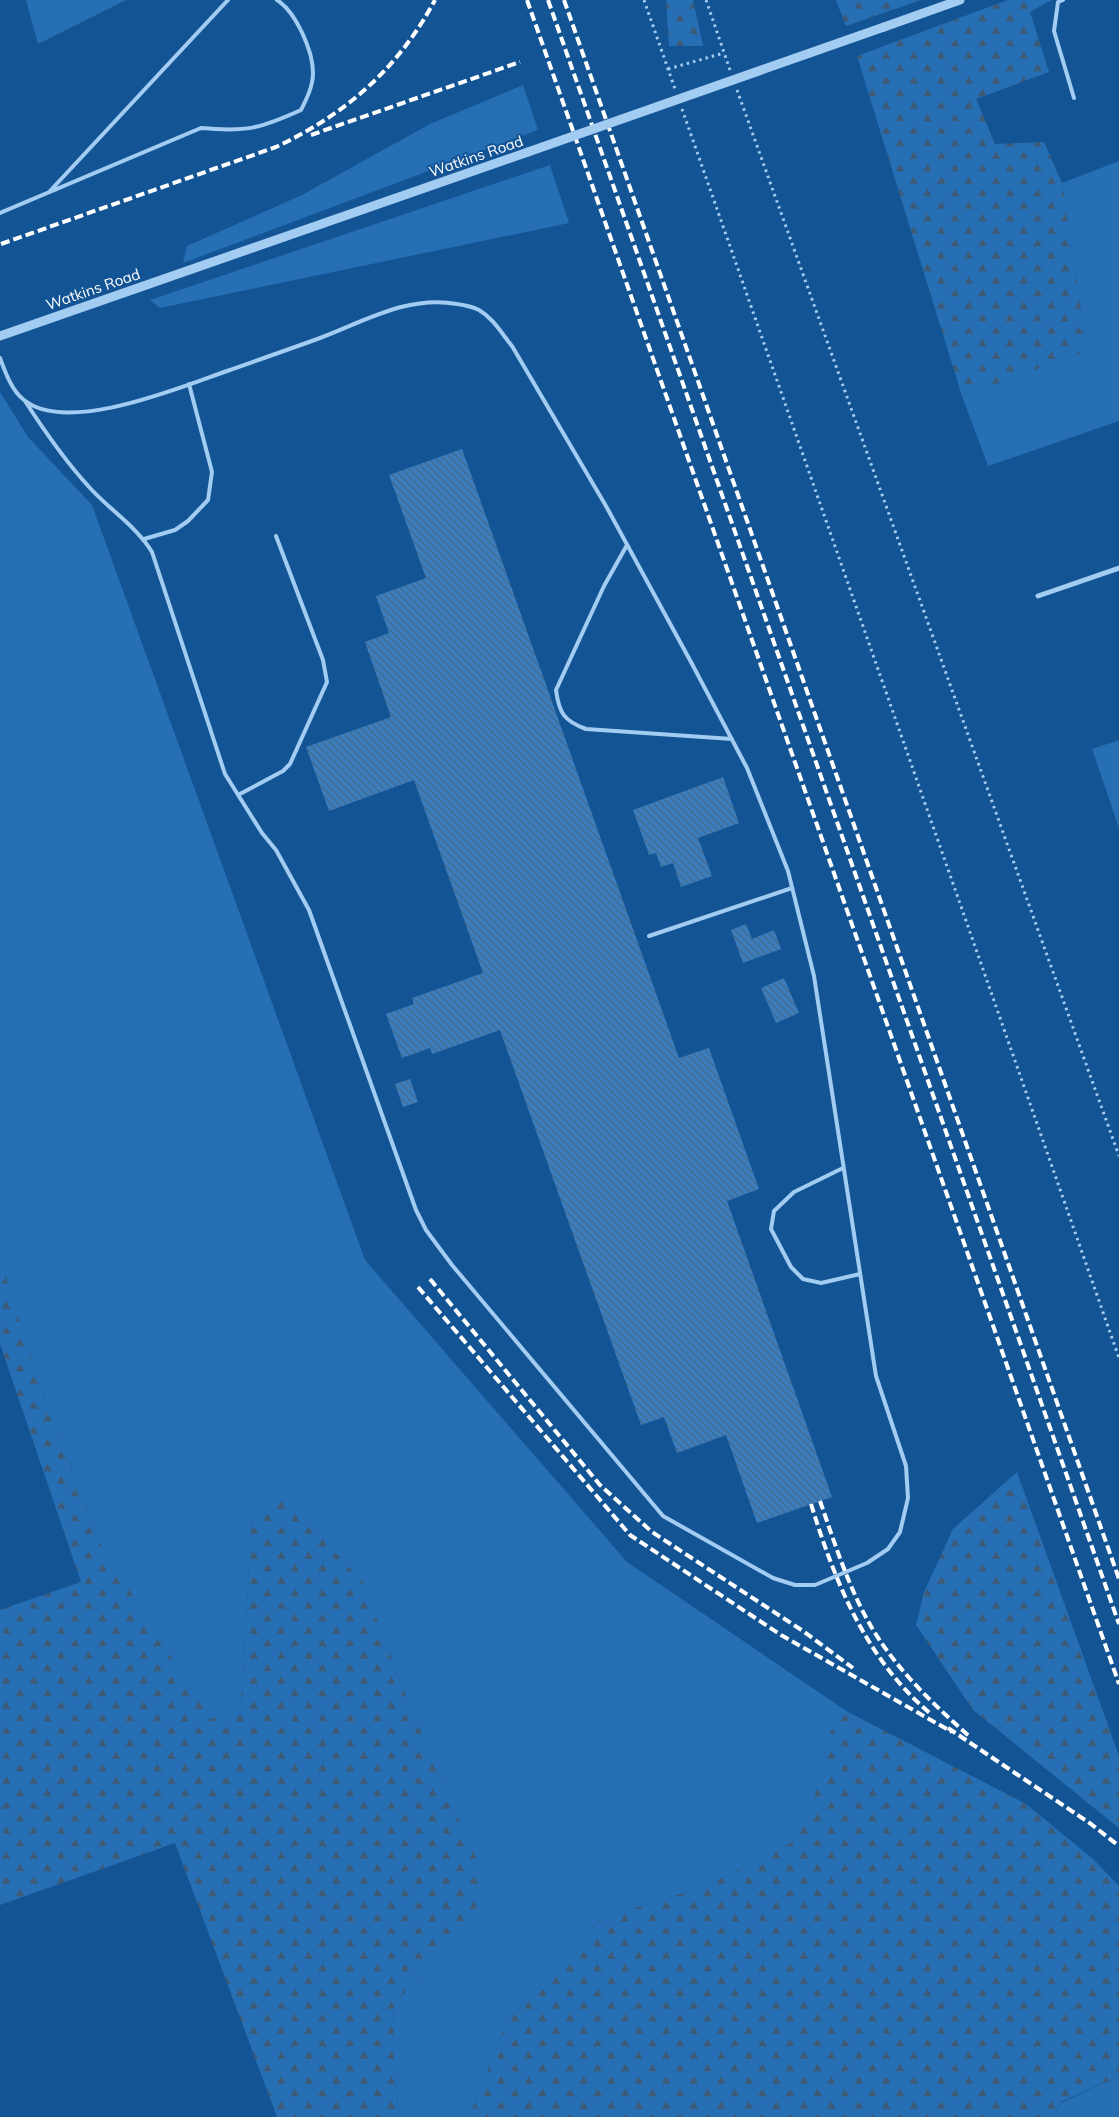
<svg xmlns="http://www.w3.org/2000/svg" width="1119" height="2117" viewBox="0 0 1119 2117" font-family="Mulish,sans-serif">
<defs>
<pattern id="forest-firs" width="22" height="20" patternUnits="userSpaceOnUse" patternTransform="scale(1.25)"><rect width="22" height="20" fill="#266fb4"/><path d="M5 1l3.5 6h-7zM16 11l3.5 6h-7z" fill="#3d5a76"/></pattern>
<pattern id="building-back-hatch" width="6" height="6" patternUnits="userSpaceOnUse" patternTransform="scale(1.25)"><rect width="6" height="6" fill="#3c7ebd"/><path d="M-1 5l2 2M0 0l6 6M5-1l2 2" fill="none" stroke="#43688a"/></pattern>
</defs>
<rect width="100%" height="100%" fill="#135495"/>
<!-- green -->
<path fill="#266fb4" d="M26,0H126L38,44Z
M523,85L538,130L183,263L187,246L302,195L430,124Z
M1119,161V421L988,466L962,396L1087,351L1062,183Z
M550,165L569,223L160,308L150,300Z
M0,392L28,437L92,505L365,1260L627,1562L848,1712L831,1731L814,1799L791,1843L709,1885L600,1919L507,2022L469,2117H399L393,2046L394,2004L473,1918L408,1702L363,1582L252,1514L241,1710L210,1720L98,1540L38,1379L0,1259Z
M1119,740V828L1092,749Z
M1119,2076V2117H1054L1061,2103Z"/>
<!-- forest -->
<path fill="url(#forest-firs)" d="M666,0H693L703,46H669Z
M836,0H921L846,26Z
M1008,0H1052L1030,12L1049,72L976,99L995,144L1044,142L1062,183L1087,351L962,396L857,56Z
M0,1259L38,1379L98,1540L210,1719L241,1710L252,1514L281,1495L363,1582L408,1702L485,1878L473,1918L394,2004L393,2046L399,2117H277L175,1843L0,1905V1610L81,1582L0,1344Z
M1017,1472L1119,1756V1828L973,1710L916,1625L924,1592L953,1529Z
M848,1712L1026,1804L1092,1858L1119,1886V2076L1061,2102L1054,2117H469L507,2022L600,1919L709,1885L791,1843L814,1799L831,1731Z"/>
<!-- building -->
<path fill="url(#building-back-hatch)" d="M462,449L679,1058L709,1048L759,1189L727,1201L832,1497L757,1523L726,1435L677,1453L664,1417L641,1425L500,1030L432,1054L430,1048L402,1058L386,1014L414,1004L412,998L483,973L414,780L329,811L306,747L391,717L365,642L389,633L376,596L426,578L389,475Z
M723,777L739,823L698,838L712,876L681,887L673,863L661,867L656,853L649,855L633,810Z
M746,924L752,939L774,930L781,949L743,963L731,930Z
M784,978L799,1013L776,1023L761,988Z
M410,1079L418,1102L403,1107L395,1084Z"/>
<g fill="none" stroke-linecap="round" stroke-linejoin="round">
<!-- path -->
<path stroke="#a3ccf2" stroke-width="3" stroke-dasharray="2.5 4" stroke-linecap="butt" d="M644,0L675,89
M706,0L730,70
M668,69L724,53
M737,90L1119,1156
M682,109L1119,1358"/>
<!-- service -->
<path stroke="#a3ccf2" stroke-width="4" d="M1063,0L1058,2L1054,31L1074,98
M50,191L228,0
M0,213L201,128C247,132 259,129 301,110C307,98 313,86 313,73C313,51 296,12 277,0
M0,358C5,372 12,391 24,400C67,435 181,387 227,371C258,360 290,349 320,338C365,321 408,295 457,304C464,305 473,307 479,310C493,318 502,334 512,346L606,506L691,662L747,768L788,871L814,976L876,1376L906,1466L908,1498L900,1532L888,1549L867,1563L815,1585H795L773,1578L663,1516L452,1265L426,1230L416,1210L309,910L276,850L262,833L225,774L152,552C137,527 110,510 90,488C65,461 45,432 25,401
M144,539L175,530L188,521L208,500L212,472L189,384
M627,545L604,586L556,690C559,713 564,721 586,729L732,739
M238,795L283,771L290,764L327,682L323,660L276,536
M649,936L792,888
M843,1168L794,1192L774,1211L771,1229L791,1267L803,1279L821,1283L860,1274"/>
<!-- minor -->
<path stroke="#a3ccf2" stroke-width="5" d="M1038,596L1119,568"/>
<!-- tertiary -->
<path stroke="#a3ccf2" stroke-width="9" d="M884,27L960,0
M0,336L528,152"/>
<!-- rail -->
<path stroke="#fff" stroke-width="4" stroke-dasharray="9 4" stroke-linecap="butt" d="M527,0L1119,1684
M548,0L1119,1624
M564,0L1119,1579
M311,135L520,62
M1,244L276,147C346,114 398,69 435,0
M430,1279L600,1485L652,1532L803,1631L853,1668
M418,1287L630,1535L781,1635L952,1732
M820,1501C835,1544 849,1589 872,1628C897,1670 933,1704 969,1736
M811,1504C835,1582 866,1660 931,1714
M948,1728L1091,1824L1119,1846"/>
<!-- tertiary-bridge -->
<path stroke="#a3ccf2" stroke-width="9" d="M528,152L884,27"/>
</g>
<g text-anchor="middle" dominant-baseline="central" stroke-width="4" stroke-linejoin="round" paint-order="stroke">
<!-- street labels -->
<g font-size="15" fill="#fff" stroke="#135495">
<text transform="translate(476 156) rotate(-19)">Watkins Road</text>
<text transform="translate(93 289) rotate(-19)">Watkins Road</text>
</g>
</g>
</svg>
